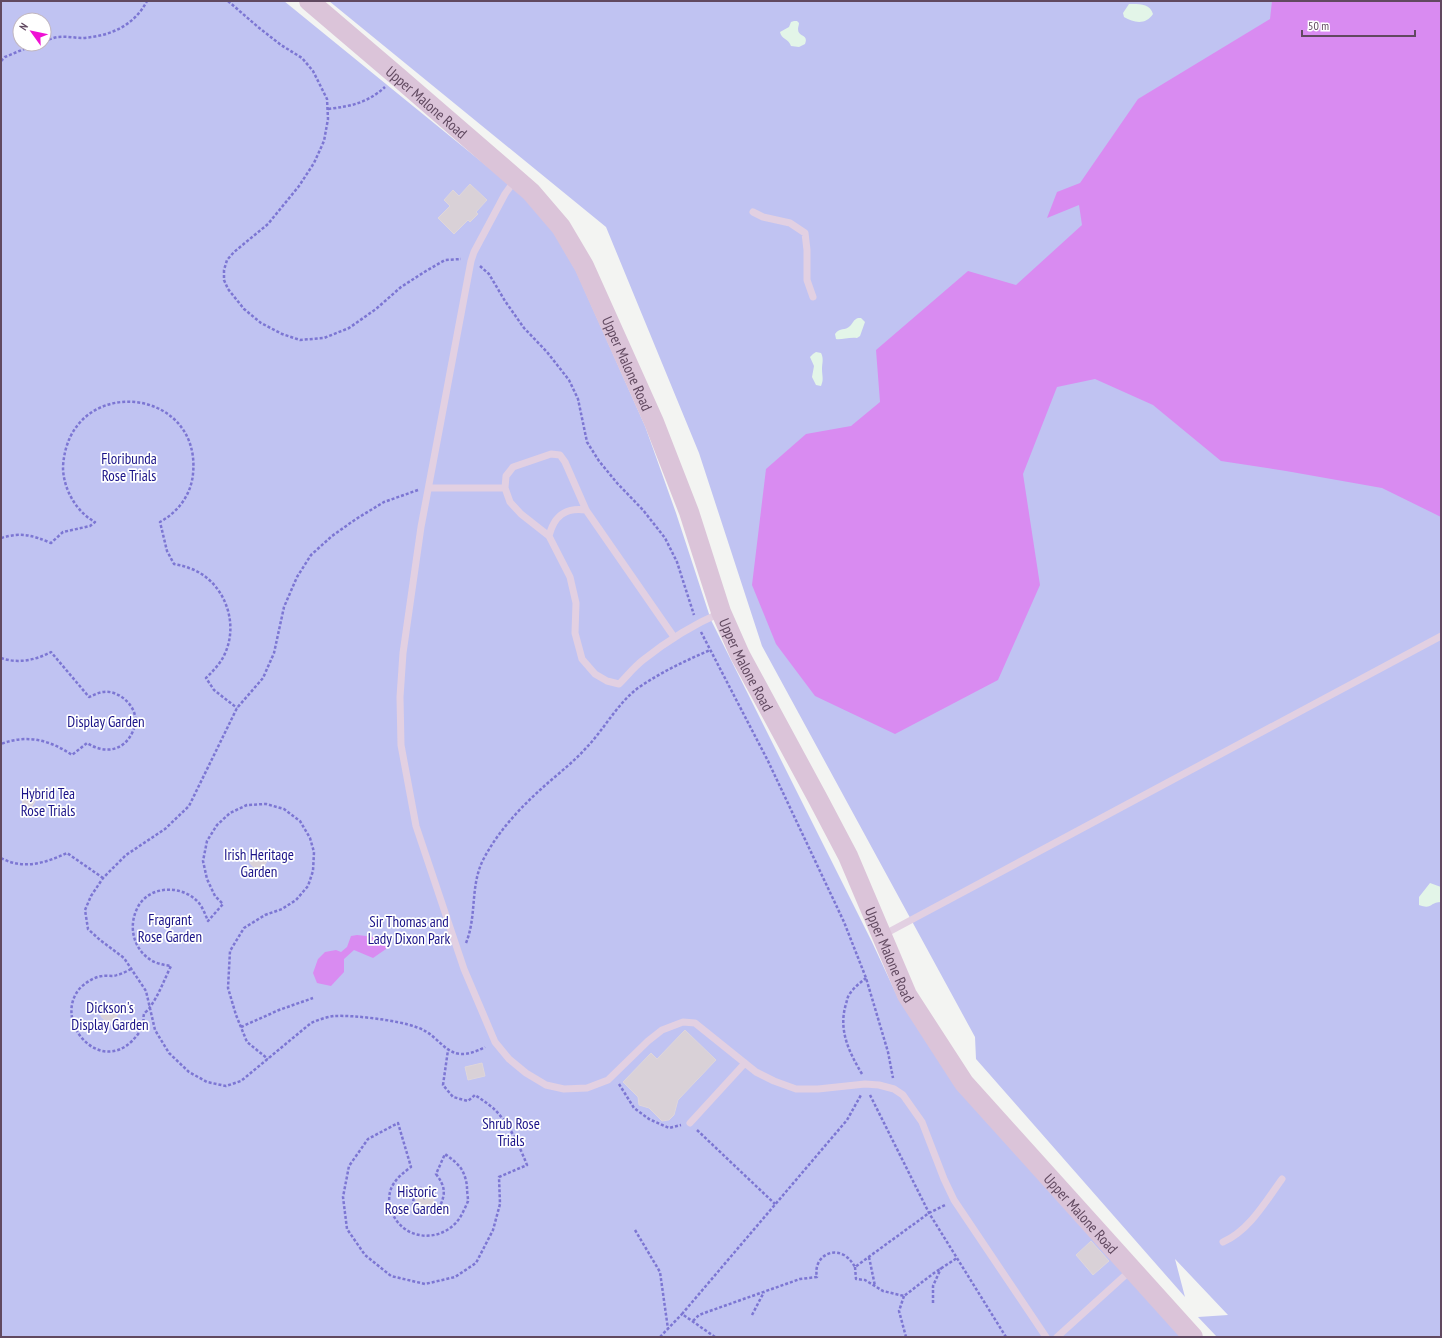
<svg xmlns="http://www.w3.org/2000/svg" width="1442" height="1338" viewBox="0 0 1442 1338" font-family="'PT Sans Narrow',sans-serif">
<rect width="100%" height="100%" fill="#f3f4f2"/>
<!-- green -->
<path fill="#c0c3f2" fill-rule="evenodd" d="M1,1H284L526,198L554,233L576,271L645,426L676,513L711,620L872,942L898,998L1189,1337H1ZM20,20H44V44H20Z
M329,1H1441V1337H1217L1198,1317L1228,1315L1175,1259L1185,1297L976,1059L975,1037L762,646L699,453L606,227Z"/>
<!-- sand -->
<path fill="#e3f5e8" d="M1129,4C1138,4 1150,3 1153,14C1146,25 1134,23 1124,17L1123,13Z
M794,21H797L799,23C799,25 798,27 798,29C798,38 809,33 805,44L799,47L791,46C789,39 781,39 780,32L789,27L791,22Z
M858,318H861L865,322L860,336L857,338C849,337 841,340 836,339L835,334C840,327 845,331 850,326C853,323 853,320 858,318Z
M816,352L821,353C824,359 822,363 822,369C822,376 824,379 821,386L816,385L812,377L814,366L810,357L813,354Z
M1430,883L1441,887V902C1430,902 1432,910 1419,905V897Z"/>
<!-- water -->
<path fill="#d98bf1" d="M1272,1H1441V517L1382,488L1286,471L1221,461L1153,405L1095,379L1057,387L1023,474L1040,585L998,680L895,734L815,696L776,644L752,585L766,469L806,434L851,426L880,402L876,350L968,271L1016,285L1082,225L1079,205L1047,218L1057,192L1080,183L1138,99L1270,19Z
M357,935L376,937L386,942V949L373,958L354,950L344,959V972L331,986L317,983L313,973L318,959L325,952L336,950L341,952L347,947L351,936Z"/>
<!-- building -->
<path fill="#d9d1d7" stroke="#ded6db" d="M470,184L487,200L476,212L478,214L470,222L468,220L454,234L438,218L450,206L444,200L453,190L459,196Z
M31,794L34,798L35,802L30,809L23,804L22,799L26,795Z
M249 859a9 9 0 1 1 18 0a9 9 0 1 1-18 0Z
M100 1012a9 9 0 1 1 18 0a9 9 0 1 1-18 0Z
M685,1030L716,1060L678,1100L674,1115L669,1120L662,1121L649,1108L639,1105L638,1097L623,1082L651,1053L657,1059Z
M482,1063L485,1076L468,1080L465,1067Z
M416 1199a9 9 0 1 1 18 0a9 9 0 1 1-18 0Z
M1091,1241L1109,1261L1093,1275L1076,1255Z"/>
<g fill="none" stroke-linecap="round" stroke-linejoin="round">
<!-- path -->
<path stroke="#7c76d3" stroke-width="2.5" stroke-dasharray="3 2" stroke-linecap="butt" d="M228,1L258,27L281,45L302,58L313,71L327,99L328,119L324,141L314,163L299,186L268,224L234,252L227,260L224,270V280L228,289L244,309L261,323L282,334L300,340L324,338L349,328L376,309L401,287L426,271L445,260L461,259
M44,41C49,40 54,37 59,37C67,36 75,38 83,38C110,36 134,26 147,1
M1,61L5,57L36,44
M328,109C352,106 367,103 385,87
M480,266L489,274L505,301L524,328L547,352L569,380L578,399L587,442L599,461L617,483L643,510L665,538L677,562L694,615
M418,490L384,502L356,519L332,536L311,555L297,577L284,607L274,653L263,678L237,708L189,806L165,829L126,855L103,878L91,896L85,910L88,929L100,940L124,958L146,991L155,1030L169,1053L189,1072L207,1082L226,1086L241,1081L311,1023C318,1020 326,1017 334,1016C354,1015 397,1020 416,1027C445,1036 445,1068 485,1047
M1,538C21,532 32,535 51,543L63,532L90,526L95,522C76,512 63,488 63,467C68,373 202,385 193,474C191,495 178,512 160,522L167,551L174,564C179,565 184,566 189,568C222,579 239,619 226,651C222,662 214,670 206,678L214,690L237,708
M701,632L768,761L844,922L866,978L888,1052L893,1078
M1,658C18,664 36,660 51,652L89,697C94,695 99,692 104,692C117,690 133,703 135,716C136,721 135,727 133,731C124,752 104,754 87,743L72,755C50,740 27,734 1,744
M1,858C23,870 46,863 67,853L103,878
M466,943C477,916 470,886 483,860C497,833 518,810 540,790C555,776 573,763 587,747C605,728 617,704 638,688C661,672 685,661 710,650
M131,969C127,971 122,974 117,975C113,977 107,975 102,976C94,977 87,982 81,987C51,1019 98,1075 132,1041C137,1036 142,1030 143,1023C144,1021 143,1017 144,1014C145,1012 149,1010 150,1007C159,995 164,980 171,966C163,965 154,963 148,958C132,946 128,923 139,905C151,886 180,885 196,900C202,905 205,914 208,921L223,904L215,896L207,879L203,861L207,841L217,825L230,813L247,805L266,804L284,809L300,821L310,838L314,852L313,871L308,886L296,900L282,909L265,915L244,928L230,951L228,988L236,1015L247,1042L268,1059
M241,1027L279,1010L313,998
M862,1074C849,1052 838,1030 846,1004C847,1001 847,998 849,995C853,988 860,983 866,978
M619,1084L634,1108L649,1119L669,1128L681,1125
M870,1095L929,1213L1006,1337
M697,1130L775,1204
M425,1199L421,1188L414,1194L413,1204L420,1211L430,1213L440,1206C446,1193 445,1186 436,1174L445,1154C450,1158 455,1161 459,1166C464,1171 467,1182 467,1188C467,1192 468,1197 468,1201C467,1204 465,1208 463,1212C448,1245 399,1244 390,1206C386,1188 397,1177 411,1167L398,1123L368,1139L349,1166L343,1197L347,1229L365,1255L391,1276L425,1284L455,1277L476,1263L493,1230L500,1204L499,1177L527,1165C519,1145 509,1123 493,1108C487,1103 481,1099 475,1095L468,1101L453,1097L443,1085L448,1050
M635,1230L660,1272L668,1329
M869,1257L875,1286
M855,1267L856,1279L865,1280L883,1291L904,1296L934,1273L957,1258
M904,1296L899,1311L906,1337
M933,1303V1286L941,1268
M752,1315L764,1292
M693,1321L699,1315L707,1312L800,1279L817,1277C813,1260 829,1247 844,1255C849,1258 852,1262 855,1267L929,1213L945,1205
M660,1337L682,1314
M715,1337L682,1314L847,1120L861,1095"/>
<!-- service -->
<path stroke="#e2d0e2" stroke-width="7" d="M515,180L505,194L474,252L471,261L421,527L403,653L400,697L401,745L416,826L464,969L495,1042L509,1059L526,1073L546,1085L564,1089L587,1088L608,1080L648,1041L662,1030L683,1022L695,1023L756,1072L774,1081L796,1089H818L865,1084L879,1085L894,1089L903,1095L922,1122L944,1179L954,1200L1046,1337
M753,212L763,217L790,223L805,233L807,250V280L813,297
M429,488H505
M549,536C554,516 565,507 586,510
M674,637L586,510L565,462L560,455L551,454L513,467L506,476L505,488L510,502L521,514L549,536L570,577L576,603L575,633L582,659L595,674L607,681L619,684C627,676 634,667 643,660C667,641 692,625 720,613
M883,935L1441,636
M690,1123L745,1063
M1223,1242C1249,1231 1266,1201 1282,1179
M1057,1337L1131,1270"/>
<!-- secondary -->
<path stroke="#dbc4d9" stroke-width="20" id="s1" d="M309,1L397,76L531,192L561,227L584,266L654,422L689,512L721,612L740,655L818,799L848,856L907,995L964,1083L1193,1337"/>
</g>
<g text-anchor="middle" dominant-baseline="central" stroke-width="3.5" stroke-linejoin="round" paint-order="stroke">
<!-- street labels -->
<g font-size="15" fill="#614960" stroke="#fff">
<text stroke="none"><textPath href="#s1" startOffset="155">Upper Malone Road</textPath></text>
<text stroke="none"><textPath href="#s1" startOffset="491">Upper Malone Road</textPath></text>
<text stroke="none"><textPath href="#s1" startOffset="815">Upper Malone Road</textPath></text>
<text stroke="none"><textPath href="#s1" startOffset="1139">Upper Malone Road</textPath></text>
<text stroke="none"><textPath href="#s1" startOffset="1463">Upper Malone Road</textPath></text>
</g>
<!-- park labels -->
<g font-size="15" fill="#1a1388" stroke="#fff">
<text x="129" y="458">Floribunda<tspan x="129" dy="17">Rose Trials</tspan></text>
<text x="106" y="721">Display Garden</text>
<text x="48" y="793">Hybrid Tea<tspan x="48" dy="17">Rose Trials</tspan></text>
<text x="259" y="854">Irish Heritage<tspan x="259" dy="17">Garden</tspan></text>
<text x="170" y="919">Fragrant<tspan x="170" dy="17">Rose Garden</tspan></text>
<text x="409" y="921">Sir Thomas and<tspan x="409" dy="17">Lady Dixon Park</tspan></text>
<text x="110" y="1007">Dickson's<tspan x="110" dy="17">Display Garden</tspan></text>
<text x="511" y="1123">Shrub Rose<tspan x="511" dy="17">Trials</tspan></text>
<text x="417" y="1191">Historic<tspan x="417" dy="17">Rose Garden</tspan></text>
</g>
</g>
<!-- border -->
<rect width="1442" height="1338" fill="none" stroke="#614960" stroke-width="4"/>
<!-- north arrow -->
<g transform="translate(32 32) rotate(303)"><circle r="19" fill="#ffffff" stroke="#c0b6bf"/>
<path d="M0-3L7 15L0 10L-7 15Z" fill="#ef11d4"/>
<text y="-6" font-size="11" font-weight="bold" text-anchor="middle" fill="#614960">N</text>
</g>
<!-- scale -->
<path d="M1302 30v6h113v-6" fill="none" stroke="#614960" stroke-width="2"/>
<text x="1308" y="30" font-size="12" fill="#614960" stroke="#ffffff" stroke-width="3" paint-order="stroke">50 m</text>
</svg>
